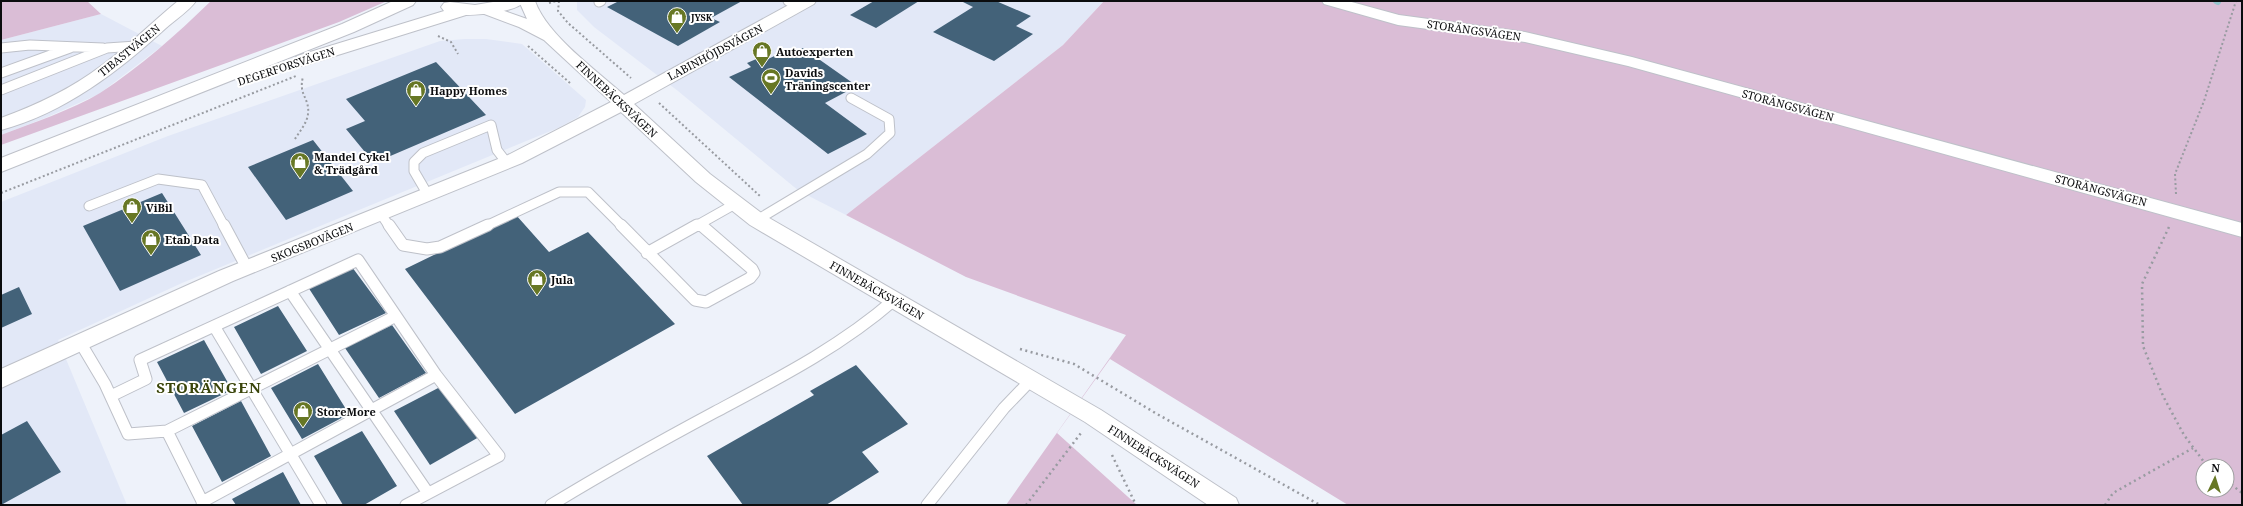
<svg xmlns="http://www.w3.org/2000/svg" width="2243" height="506" viewBox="0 0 2243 506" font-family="'Noto Serif',serif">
<rect width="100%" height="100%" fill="#eef2fa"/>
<!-- built -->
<path fill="#e2e8f7" d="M577,1H1104L1063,45L846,215L799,191L678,91L594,27L577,10Z
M101,14L162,46L99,94L45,118L1,135V40Z
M465,39H486L522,44L586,100L585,107L578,117L558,128L182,283L58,340L127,505H1V202L168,136L440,41Z"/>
<!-- green -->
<path fill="#dabdd6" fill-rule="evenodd" d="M1,1H87L101,14L1,40Z
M211,1H387L339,22L1,145V135C32,123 72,110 100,93C140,67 177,34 211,1Z
M1104,1H2242V505H1348L1110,359L1057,433L1137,505H1006L1126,335L966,277L846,215L1063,45ZM2203,466H2227V490H2203Z"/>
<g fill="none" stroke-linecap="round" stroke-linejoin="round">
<!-- stream -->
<path stroke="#95c4cd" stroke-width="6" d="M2216,1L2218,2"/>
</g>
<!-- building -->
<path fill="#436279" d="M619,1H742L711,18L720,22L678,46L607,7Z
M874,1H919L876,28L850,15Z
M961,1H996L1031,16L1016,26L1033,34L994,61L933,32L973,7Z
M803,48L857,86L825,103L867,134L828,154L729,77L751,67L747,63L761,57L766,60L789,49L794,52Z
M436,62L486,115L374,163L346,129L365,121L346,99Z
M313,140L353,191L286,220L248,167Z
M162,193L201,255L120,291L83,226Z
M516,215L549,252L588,232L675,324L515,414L405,269Z
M352,267L386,313L339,335L308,287Z
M19,287L32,314L1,328V295Z
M278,306L307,351L261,374L234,327Z
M392,325L426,373L379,398L345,348Z
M204,340L232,390L184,413L157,362Z
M318,364L349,414L302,439L271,388Z
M856,365L908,424L862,452L879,472L826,505H743L707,456L814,395L810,391Z
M442,386L479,437L430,465L394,411Z
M241,401L271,456L222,482L192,426Z
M27,421L61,472L1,505V435Z
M362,431L397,486L364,505H343L314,456Z
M283,472L301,505H236L232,499Z"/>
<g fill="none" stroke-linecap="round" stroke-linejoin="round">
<defs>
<path id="service-far1" d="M788,1L798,7
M599,2L601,1
M1,48L30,45L103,48
M1,73L70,48
M1,90L107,48L136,46
M428,195L414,171V162L423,153L491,125L497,150L507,163
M89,206L158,179L202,185L224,226
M381,214L389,226
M757,220L867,154L890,133L889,119L851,98
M700,224L702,226
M486,226L559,192H588L622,226
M696,226L735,204"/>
<path id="service" d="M224,225L247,268
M389,225L403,245L427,249L440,247L488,225
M621,225L695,300L706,302L750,278L754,273L752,269L701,225
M647,253L697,225
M290,291L428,493
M214,326L321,505
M80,342L105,384L128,434L167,431L204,505
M111,396L146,379L140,360L358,260L436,375L499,456L406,505
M167,431L396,316
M202,502L436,375
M551,505C605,472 659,442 715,412C777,379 840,347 894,300
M927,505L1004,408L1031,380"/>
<path id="minor" d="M178,1H196C189,11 176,19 166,28C119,71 65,113 1,130V118C36,105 71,89 101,66C129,46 152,22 178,1Z
M519,1H535C547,35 596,70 624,95L796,1H816L814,4L634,104L710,174L764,215L1101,410L1236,498L1239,505H1208L1085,422L750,225L696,182L621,112L522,163L233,281L1,388V369L219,271L508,155L611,102L544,40L519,27L479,12L477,9L479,6L485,4L527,19Z
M1322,1H1348L1399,15L1525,32L1632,57L2242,223V237L1628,66L1525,42L1398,25L1324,4Z"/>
<path id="secondary" d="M393,1H416L413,5L354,32L1,172V158L342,24Z
M499,1H525C517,12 480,15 466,15L309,64L303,66L297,64L294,60L297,56L444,11L441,7L444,3L450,2L475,5Z"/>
</defs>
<!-- service-far1 casing -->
<use href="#service-far1" stroke="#bec1c9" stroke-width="11"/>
<!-- service casing -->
<use href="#service" stroke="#bec1c9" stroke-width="13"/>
<!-- minor casing -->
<use href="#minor" stroke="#bec1c9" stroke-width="2"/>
<!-- secondary casing -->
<use href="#secondary" stroke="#bec1c9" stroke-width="2"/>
<!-- path-far1 -->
<path stroke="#989ba1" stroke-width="2" stroke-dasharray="2 2.5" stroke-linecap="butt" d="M559,1L558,11L568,23L631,78
M549,3L556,1
M438,36L451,42L458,54
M528,46L570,83
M659,103L761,197
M295,139C300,131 307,123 308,114C310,98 298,95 303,77
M1,193L296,76
M2176,194L2175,174L2204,101L2236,1"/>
<!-- path -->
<path stroke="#989ba1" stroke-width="2.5" stroke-dasharray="2 3.5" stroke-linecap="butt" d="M2169,227L2142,284L2143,346L2163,396L2184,435L2207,466
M1020,349L1074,364L1157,414L1320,505
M1112,455L1136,505
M2227,481L2242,493
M1026,505L1081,433
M2105,505L2113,493L2193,448"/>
<!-- service-far1 -->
<use href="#service-far1" stroke="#fff" stroke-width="9"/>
<!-- service -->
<use href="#service" stroke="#fff" stroke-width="11"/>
<!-- minor -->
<use href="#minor" fill="#fff" fill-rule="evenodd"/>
<!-- secondary -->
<use href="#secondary" fill="#fff" fill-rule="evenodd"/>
</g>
<!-- icons -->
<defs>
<symbol id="shop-pin" viewBox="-11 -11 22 30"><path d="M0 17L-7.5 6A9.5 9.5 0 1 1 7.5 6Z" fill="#677725" stroke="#fff"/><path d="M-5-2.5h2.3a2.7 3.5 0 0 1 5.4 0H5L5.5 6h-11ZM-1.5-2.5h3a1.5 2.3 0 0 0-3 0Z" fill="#fff"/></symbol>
<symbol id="stadium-pin" viewBox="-11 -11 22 30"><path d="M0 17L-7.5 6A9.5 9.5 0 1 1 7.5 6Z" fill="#677725" stroke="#fff"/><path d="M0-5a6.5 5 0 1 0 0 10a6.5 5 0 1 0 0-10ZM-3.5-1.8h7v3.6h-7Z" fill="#fff"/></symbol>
</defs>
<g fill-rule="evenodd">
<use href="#shop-pin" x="666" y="6" width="22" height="30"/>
<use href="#shop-pin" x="751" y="40" width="22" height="30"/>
<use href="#stadium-pin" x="760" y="67" width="22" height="30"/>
<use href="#shop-pin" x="405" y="79" width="22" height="30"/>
<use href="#shop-pin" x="289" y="151" width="22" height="30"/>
<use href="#shop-pin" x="121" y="196" width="22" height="30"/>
<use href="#shop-pin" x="140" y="228" width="22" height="30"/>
<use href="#shop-pin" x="526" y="268" width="22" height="30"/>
<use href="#shop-pin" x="292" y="400" width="22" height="30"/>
</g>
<g text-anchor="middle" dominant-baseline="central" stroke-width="4" stroke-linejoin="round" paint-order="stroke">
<!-- far-poi labels -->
<g font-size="9" font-weight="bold" fill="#0b0c0e" stroke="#fff" text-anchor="start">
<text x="691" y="17">JYSK</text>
</g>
<!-- street labels -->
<g font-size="11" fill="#0b0c0e" stroke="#fff">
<text transform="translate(1474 30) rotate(8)">STORÄNGSVÄGEN</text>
<text transform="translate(129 50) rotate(-39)">TIBASTVÄGEN</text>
<text transform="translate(715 52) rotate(-28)">LABINHÖJDSVÄGEN</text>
<text transform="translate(286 66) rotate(-18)">DEGERFORSVÄGEN</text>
<text transform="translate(617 99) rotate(43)">FINNEBÄCKSVÄGEN</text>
<text transform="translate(1788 105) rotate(15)">STORÄNGSVÄGEN</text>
<text transform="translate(2101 190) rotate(15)">STORÄNGSVÄGEN</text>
<text transform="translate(312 242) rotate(-22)">SKOGSBOVÄGEN</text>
<text transform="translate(877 290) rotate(30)">FINNEBÄCKSVÄGEN</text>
<text transform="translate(1154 456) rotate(33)">FINNEBÄCKSVÄGEN</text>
</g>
<!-- poi labels -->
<g font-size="11" font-weight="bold" fill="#0b0c0e" stroke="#fff" text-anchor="start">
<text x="776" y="51">Autoexperten</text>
<text x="785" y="72">Davids<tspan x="785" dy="13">Träningscenter</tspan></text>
<text x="430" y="90">Happy Homes</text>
<text x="314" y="156">Mandel Cykel<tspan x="314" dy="13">&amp; Trädgård</tspan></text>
<text x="146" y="207">ViBil</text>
<text x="165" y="239">Etab Data</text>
<text x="551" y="279">Jula</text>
<text x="317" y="411">StoreMore</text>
</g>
<!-- district labels -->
<g font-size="15" font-weight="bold" letter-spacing="1" fill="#3a450a" stroke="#fff">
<text x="209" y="387">STORÄNGEN</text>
</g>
</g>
<!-- border -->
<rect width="2243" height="506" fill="none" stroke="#0b0c0e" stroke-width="4"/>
<!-- north arrow -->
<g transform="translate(2215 478) rotate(4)"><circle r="19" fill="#ffffff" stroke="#9d9e9f"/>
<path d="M0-3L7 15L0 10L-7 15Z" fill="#677725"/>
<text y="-6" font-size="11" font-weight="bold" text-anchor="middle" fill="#0b0c0e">N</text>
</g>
</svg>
